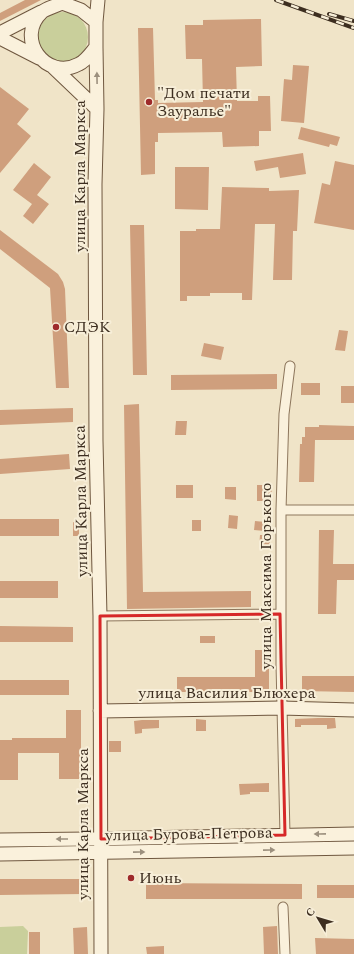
<svg xmlns="http://www.w3.org/2000/svg" width="354" height="954" viewBox="0 0 354 954" font-family="Spectral,serif">
<rect width="100%" height="100%" fill="#f0e4c8"/>
<!-- green -->
<path fill="#c9cf9b" d="M38 37a25 25 0 1 1 50 0a25 25 0 1 1-50 0Z
M23,926L28,931L27,954H0V927Z"/>
<!-- building -->
<path fill="#cf9f7d" d="M25,0H41L0,21V13Z
M261,19L262,66L236,67L237,101H258V96H270L271,131H259V146L223,147L222,132L158,133V142H155V174L141,175L138,28H153L155,100H158V103L203,102L202,59H186L185,25H203V20Z
M293,65L309,66L304,123L281,121L284,79L292,80Z
M0,87L29,109L17,124L31,136L0,173Z
M301,127L340,137L337,146L330,144L329,147L298,139Z
M303,153L306,174L280,178L278,167L256,171L254,161Z
M335,161L354,165V230L314,223L322,183L330,185Z
M34,163L51,177L37,195L49,204L33,224L23,216L32,204L13,190Z
M175,167H209L208,210L175,209Z
M222,187L269,188V191L299,190L297,231H293L292,280H273L275,224H255L252,300H242V293H210V296H187V301H180V231H196V229H220Z
M130,225H144L147,375H133Z
M0,230L58,274L63,282L65,289L69,388H56L50,288L0,249Z
M339,330L348,331L345,351L335,350Z
M204,343L224,347L221,360L201,356Z
M277,374V389L171,390V375Z
M301,383H320V395H301Z
M341,386H354V403H341Z
M139,404L143,592L251,591V607L127,609L124,405Z
M73,408V422L0,425V410Z
M176,421H187L186,435H175Z
M319,425L354,426V440H315L314,482H299L300,444H302V437H305V427H319Z
M69,454L70,469L0,474V459Z
M176,485H193V498H176Z
M257,485H272L271,501H257Z
M225,487H236V500L225,499Z
M229,515L238,516L237,529L228,528Z
M0,519H59V536H0Z
M192,520H201V531H192Z
M255,521L265,522V531L254,530Z
M73,522H79V536H73Z
M319,530H334L333,564H354V580H337L336,614H318Z
M260,535H270V548H259Z
M0,581H58V598H0Z
M0,626L73,627V642H0Z
M200,636H215V643H200Z
M255,650H269V697H255V692H177V677H255Z
M302,676H354V692L302,691Z
M0,680H69V695H0Z
M66,710H81V779H59V753H18V780H0V740H12V738H66Z
M318,718H335L336,728L327,729V725H301V727H295V719Z
M196,719L206,720V731H196Z
M142,720H159V728L142,729V733L135,734L134,721Z
M109,741H121V752H109Z
M269,783V792H250V794L240,795L239,784Z
M0,879H82V894L0,895Z
M146,883L302,884V899H146Z
M317,885H354V898H317Z
M277,926L278,954H264L263,927Z
M87,927L88,954H74L73,928Z
M29,932H40V954H29Z
M315,938L354,939V954H316Z
M164,946V954H147L146,947Z"/>
<g fill="none" stroke-linecap="round" stroke-linejoin="round">
<defs>
<path id="street" d="M281,510H354
M100,616L280,614
M285,835L281,664V510L284,414L290,366
M283,907L285,954"/>
<path id="secondary" d="M62,3L81,10L96,22V47C91,53 86,61 79,64C46,82 14,38 42,12C47,8 56,6 62,3Z
M96,22L98,0
M0,33L41,12
M0,38L39,58
M96,47L97,109L95,184L96,441L100,616L101,954
M53,67L97,109
M100,711L281,708L354,710
M0,840L89,839L354,834
M0,854L354,848"/>
</defs>
<!-- street casing -->
<use href="#street" stroke="#8d765c" stroke-width="11"/>
<!-- secondary casing -->
<use href="#secondary" stroke="#6f573f" stroke-width="15"/>
<!-- street -->
<use href="#street" stroke="#faf1dc" stroke-width="9"/>
<!-- secondary -->
<use href="#secondary" stroke="#faf1dc" stroke-width="13"/>
<defs>
<path id="rail" d="M276,0L354,28
M329,14L354,21"/>
</defs>
<!-- rail casing -->
<use href="#rail" stroke="#3d2e20" stroke-width="4"/>
<!-- rail -->
<use href="#rail" stroke="#f7eed8" stroke-width="2.5" stroke-dasharray="8" stroke-linecap="butt"/>
</g>
<!-- one-way arrows -->
<defs><path id="oneway-solid" d="M-6-.8H1V-3.2L6.5 0L1 3.2V.8H-6Z"/></defs>
<g fill="#9c907e">
<use href="#oneway-solid" transform="translate(97 78) rotate(-91)"/>
<use href="#oneway-solid" transform="translate(320 834) rotate(179)"/>
<use href="#oneway-solid" transform="translate(62 839) rotate(180)"/>
<use href="#oneway-solid" transform="translate(269 850) rotate(-1)"/>
<use href="#oneway-solid" transform="translate(139 852) rotate(-1)"/>
</g>
<!-- marked area -->
<path fill="none" stroke="#d62828" stroke-width="3" stroke-linejoin="round" d="M280,614L285,835L101,839L100,616Z"/>
<!-- markers -->
<g fill="#9e2a2b" stroke="#f7eed8" stroke-width="1.5">
<circle cx="149" cy="102" r="4"/>
<circle cx="56" cy="327" r="4"/>
<circle cx="131" cy="878" r="4"/>
</g>
<g text-anchor="middle" dominant-baseline="central" stroke-width="4" stroke-linejoin="round" paint-order="stroke">
<!-- poi labels -->
<g font-size="16" fill="#3d2e20" stroke="#f7eed8" text-anchor="start">
<text x="157" y="93">"Дом печати<tspan x="157" dy="18">Зауралье"</tspan></text>
<text x="64" y="327">СДЭК</text>
<text x="139" y="878">Июнь</text>
</g>
<!-- street labels -->
<g font-size="16" fill="#3d2e20" stroke="#f7eed8">
<text transform="translate(80 176) rotate(-90)">улица Карла Маркса</text>
<text transform="translate(81 501) rotate(-91)">улица Карла Маркса</text>
<text transform="translate(266 576) rotate(-90)">улица Максима Горького</text>
<text x="227" y="693">улица Василия Блюхера</text>
<text transform="translate(83 824) rotate(-90)">улица Карла Маркса</text>
<text transform="translate(189 834) rotate(-1)">улица Бурова-Петрова</text>
</g>
</g>
<!-- north arrow -->
<g transform="translate(318 918) rotate(308)" stroke="#f7eed8" stroke-width="3" paint-order="stroke">
<path d="M0-3L7 15L0 10L-7 15Z" fill="#3d2e20"/>
<text y="-6" font-size="11" font-weight="bold" text-anchor="middle" fill="#3d2e20">С</text>
</g>
</svg>
